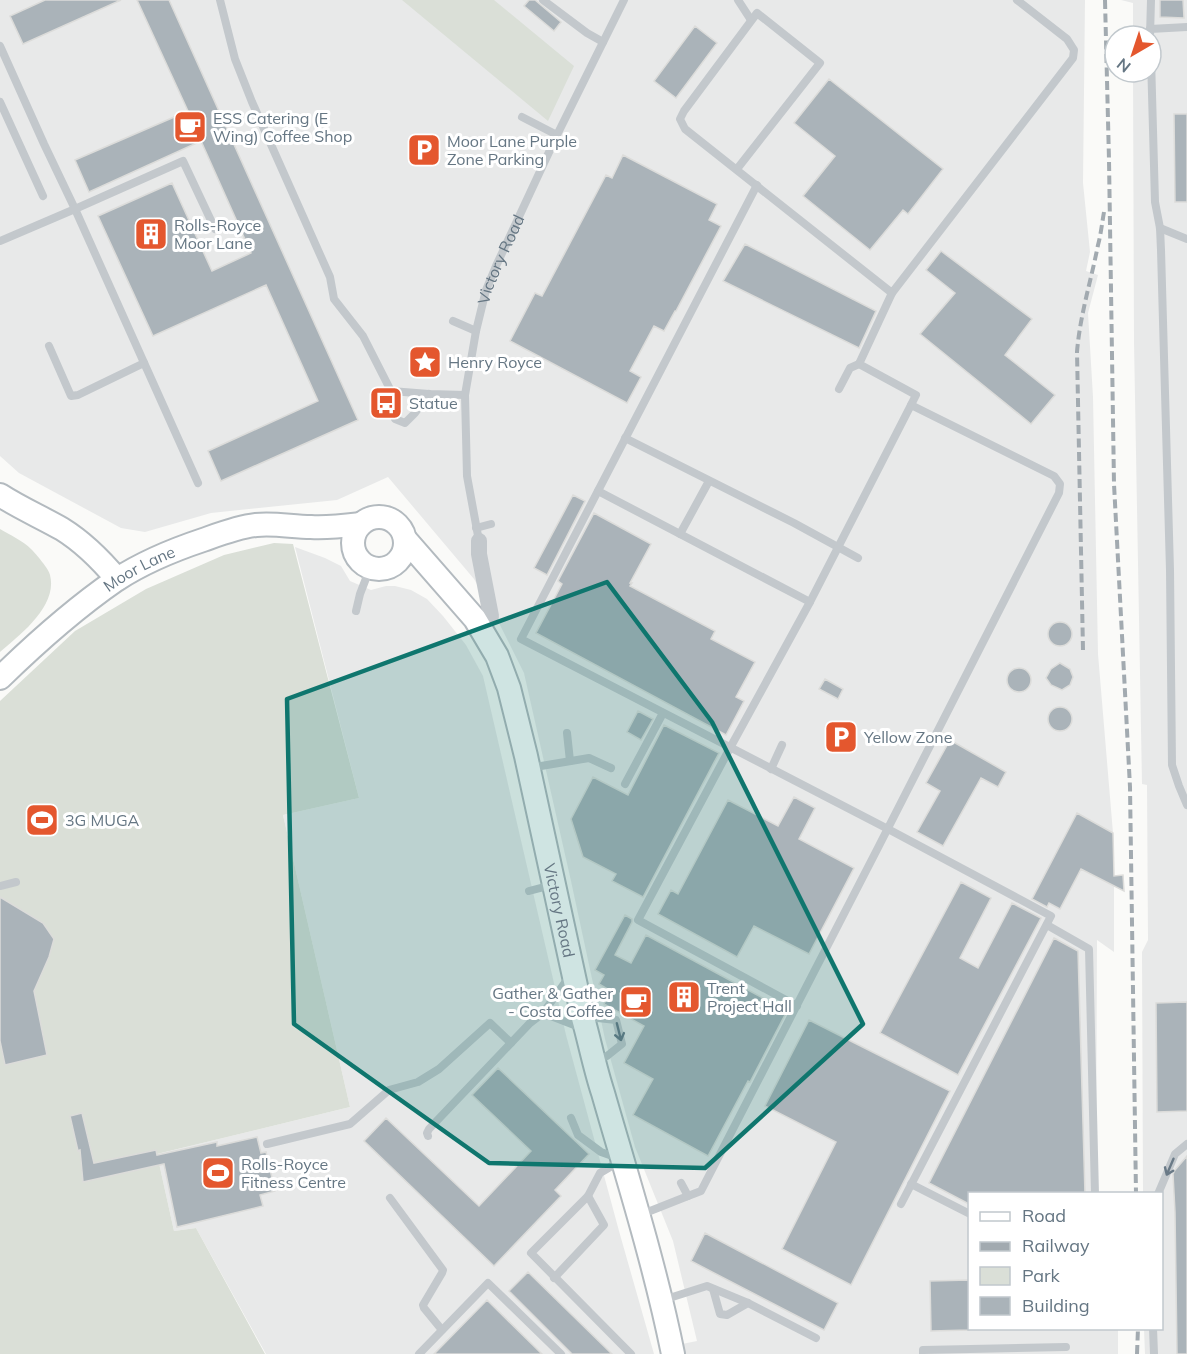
<svg xmlns="http://www.w3.org/2000/svg" width="1187" height="1354" viewBox="0 0 1187 1354" font-family="Mulish,sans-serif">
<rect width="100%" height="100%" fill="#fafaf8"/>
<!-- built -->
<path fill="#e8e9e9" d="M0,0H1085L1083,183L1090,252L1086,271L1098,275L1088,313L1093,397L1098,654L1113,833L1114,886V952L1097,940L1096,1193L970,1194V1328L1118,1329V1354H684L682,1344L697,1341L673,1241L635,1147L605,1039L571,881L524,673L498,621L474,579L388,477L337,500L211,513L145,532L121,528L19,473L0,456Z
M1121,0H1187V1354H1145L1144,1329L1162,1328V1194L1143,1193L1142,952L1148,940L1147,785L1142,784L1134,342L1133,72H1151V36H1133V3Z
M295,547L325,558L341,566L350,581L371,590L386,586H395L411,590L427,599L443,616L466,645L483,676L566,1035L619,1231L654,1354H266L196,1228L174,1231L157,1154L350,1107L283,815L359,798Z"/>
<!-- green -->
<path fill="#dadfd7" d="M402,0H494L574,66L548,121Z
M0,529C10,535 23,541 31,549C36,554 49,569 50,575C58,606 20,635 0,652Z
M274,543L293,544L359,798L283,815L350,1107L157,1154L174,1231L196,1228L265,1354H0V701L75,631L146,589L224,555Z"/>
<!-- building -->
<path fill="#aab3b9" stroke="#dcdcda" stroke-width="1.5" d="M45,0H121L23,44L10,16Z
M137,0H169L358,420L221,481L208,451L318,401L266,285L153,336L98,216L172,183L212,271L251,253L201,141L89,192L75,160L188,111Z
M529,0H535L561,22L554,31L524,6Z
M1160,0H1183L1184,18L1160,17Z
M695,26L717,43L676,98L654,81Z
M829,79L943,169L908,214L903,210L870,250L803,196L835,156L794,123Z
M1174,114H1187V202H1175Z
M623,155L717,204L709,220L721,226L676,311H675L664,331L654,326L630,371L641,377L627,403L510,341L535,293L542,296L606,175L612,178Z
M745,244L876,311L859,348L723,281Z
M941,251L1032,319L1005,355L1055,395L1031,424L920,334L955,293L926,270Z
M573,495L585,501L547,575L534,568Z
M594,513L651,544L630,583H632L630,586L715,631L711,639L755,662L736,697L744,701L726,735L536,633L562,584L558,581Z
M1048 634a12 12 0 1 1 24 0a12 12 0 1 1-24 0Z
M1060,663L1070,669L1073,677L1070,685L1062,690L1051,685L1046,678L1051,669Z
M1007 680a12 12 0 1 1 24 0a12 12 0 1 1-24 0Z
M825,679L843,689L838,699L819,689Z
M1048 719a12 12 0 1 1 24 0a12 12 0 1 1-24 0Z
M638,711L653,719L641,740L627,732Z
M664,725L719,753L643,897L612,881L616,874L583,857L571,819L593,777L628,795Z
M950,740L1006,772L998,787L981,778L943,846L917,832L940,791L926,783Z
M794,797L815,808L799,839L854,868L809,954L754,926L737,957L658,914L671,890L678,894L728,800L778,826Z
M1077,813L1113,833L1114,876L1123,875L1124,891L1081,869L1060,909L1049,903L1047,907L1032,899Z
M961,882L991,898L960,958L978,968L1012,903L1041,918L958,1075L880,1033Z
M0,897L43,923L54,939L49,957L34,991L47,1055L5,1065L0,1041Z
M625,915L632,919V922L615,955L631,963L646,935L787,1011L750,1082L748,1081L708,1156L633,1115L653,1079L624,1063L644,1026L604,1004L611,991L599,984L604,975L595,970Z
M1054,938L1078,951L1085,1194H969V1204L929,1183Z
M1187,1002V1111L1157,1112L1156,1003Z
M809,1020L950,1091L851,1285L782,1249L836,1142L765,1106Z
M498,1068L589,1154L555,1190L561,1196L494,1266L364,1141L386,1118L479,1206L531,1151L472,1095Z
M82,1113L94,1163L156,1150L157,1155L217,1142V1146L257,1137L261,1153L266,1152L275,1191L260,1195L263,1206L177,1227L164,1164L83,1182L80,1150L78,1151L70,1116Z
M1187,1156V1354H1177L1175,1212L1173,1174L1175,1170Z
M705,1233L838,1303L824,1330L691,1261Z
M528,1272L612,1354H572L509,1291Z
M969,1280V1330L931,1331L930,1281Z
M487,1300L542,1354H434Z"/>
<g fill="none" stroke-linecap="round" stroke-linejoin="round">
<defs>
<g id="secondary">
<path d="M0,495C20,508 41,517 62,529C83,542 101,560 117,579"/>
<circle cx="379" cy="543" r="26"/>
<path id="s2" d="M406,540L475,619L497,656L509,688L526,756L583,1018C590,1043 595,1069 603,1093C628,1180 655,1265 673,1354"/>
<path id="s3" d="M0,678C36,643 74,609 116,580C142,563 173,550 203,540C220,534 238,527 256,525C275,523 293,527 311,527C328,528 344,526 361,524"/>
</g>
</defs>
<!-- secondary casing -->
<use href="#secondary" stroke="#b3babf" stroke-width="26"/>
<!-- lane -->
<g stroke="#c3c8cc" stroke-width="8">
<path d="M220,0L235,59L252,102L330,277L334,299L363,336L391,391V409L395,419L405,423L415,413L429,394"/>
<path d="M543,0L587,33L603,42"/>
<path d="M738,0L751,20"/>
<path d="M1150,29L1187,27"/>
<path d="M1150,36L1151,0"/>
<path d="M0,46L44,144L75,209L198,483"/>
<path d="M1151,58L1155,202L1160,228L1161,250L1170,570L1172,765L1179,786L1187,805"/>
<path d="M0,102L43,196"/>
<path d="M522,117L557,135"/>
<path d="M737,169L820,63L757,13L684,111L680,119L685,129L892,293L1073,58L1074,50L1067,39L1017,0"/>
<path d="M757,185L521,639L888,829L1051,916L901,1204"/>
<path d="M1160,228L1187,239"/>
<path d="M0,241L75,209L183,161L215,229"/>
<path d="M892,293L859,364L916,395L911,405"/>
<path d="M453,321L476,331"/>
<path d="M49,346L71,396L78,395L144,363"/>
<path d="M839,389L850,368L859,364"/>
<path d="M391,391L429,394L465,395"/>
<path d="M625,438L794,523L858,558"/>
<path d="M598,491L810,602"/>
<path d="M476,528L491,524"/>
<path d="M680,534L709,481"/>
<path id="s1" d="M479,541L467,476L465,395L476,331L486,290L496,266L557,135L624,0"/>
<path d="M356,611L360,594L370,568"/>
<path d="M567,733L570,761"/>
<path d="M529,768L589,758L611,768"/>
<path d="M771,769L782,745"/>
<path d="M625,784L663,713"/>
<path d="M0,886L16,882"/>
<path d="M529,891L552,885"/>
<path d="M1047,925L1089,949L1095,1194"/>
<path d="M543,1013L569,977"/>
<path d="M583,1018H598L616,1020L622,1044L607,1056L594,1060"/>
<path d="M571,1118L578,1135L601,1152L618,1158"/>
<path d="M428,1136L427,1133L429,1129L511,1043"/>
<path d="M267,1144L350,1124L389,1090L418,1082L439,1069L490,1023L511,1043L530,1023L543,1013L582,1028"/>
<path d="M622,1160L600,1173L588,1196L531,1253L631,1354"/>
<path d="M911,1184L970,1214"/>
<path d="M1158,1194L1175,1154L1187,1144"/>
<path d="M688,1196L701,1191C821,959 941,726 1059,493L1060,484L1054,476L911,405L810,602L730,748L638,920L797,1006"/>
<path d="M390,1198L443,1270L442,1273L423,1305L424,1308L442,1330"/>
<path d="M640,1215L688,1196L681,1183"/>
<path d="M554,1278L604,1225L588,1196"/>
<path d="M713,1289L720,1314L727,1315L748,1303"/>
<path d="M663,1300L707,1286L748,1303L816,1338"/>
<path d="M1153,1328L1154,1354"/>
<path d="M419,1354L488,1283L561,1354"/>
<path d="M923,1354V1350L1066,1347"/>
</g>
<!-- street -->
<path stroke="#c3c8cc" stroke-width="16" d="M479,541V554L491,616"/>
<!-- secondary -->
<use href="#secondary" stroke="#fff" stroke-width="22"/>
<!-- rail -->
<path stroke="#a2aab0" stroke-width="4" stroke-dasharray="9 4.5" stroke-linecap="butt" d="M1105,0L1109,160L1114,484L1130,787L1136,1194
M1083,650L1077,352C1080,315 1091,281 1098,245C1101,234 1102,223 1104,212
M1137,1354L1138,1328"/>
</g>
<!-- one-way arrows -->
<defs><path id="oneway-shaft" d="M-6 0H5M1.5-3L5.5 0L1.5 3" fill="none" stroke-width="1.6" stroke-linecap="round" stroke-linejoin="round" transform="scale(1.5)"/></defs>
<g stroke="#6a7a87">
<use href="#oneway-shaft" transform="translate(619 1032) rotate(76)"/>
<use href="#oneway-shaft" transform="translate(1170 1167) rotate(113)"/>
</g>
<!-- marked area -->
<path fill="#0f766e" fill-opacity="0.2" stroke="#0f766e" stroke-width="4.5" stroke-linejoin="round" d="M607,582L712,722L863,1024L705,1168L489,1163L294,1024L287,699Z"/>
<!-- icons -->
<defs>
<symbol id="cafe-square" viewBox="-11 -11 22 22"><rect x="-9" y="-9" width="18" height="18" rx="4" fill="#e4572e" stroke="#fff"/><path d="M-5.5-4.5H6V0H3Q3 3.5 0 3.5H-2.5Q-5.5 3.5-5.5 0ZM3-3.2v2h1.7v-2ZM-6 4.5H4V6H-6Z" fill="#fff"/></symbol>
<symbol id="parking-square" viewBox="-11 -11 22 22"><rect x="-9" y="-9" width="18" height="18" rx="4" fill="#e4572e" stroke="#fff"/><path d="M-3.5-5.5H1a3.5 3.5 0 0 1 0 7H-1V5.5H-3.5ZM-1-3.4V-.6H.8a1.4 1.4 0 0 0 0-2.8Z" fill="#fff"/></symbol>
<symbol id="building-square" viewBox="-11 -11 22 22"><rect x="-9" y="-9" width="18" height="18" rx="4" fill="#e4572e" stroke="#fff"/><path d="M-4-6H4V6H1V3H-1V6H-4ZM-2.5-4.3h1.7v1.8h-1.7ZM.8-4.3h1.7v1.8H.8ZM-2.5-1h1.7V.8h-1.7ZM.8-1h1.7V.8H.8Z" fill="#fff"/></symbol>
<symbol id="sight-square" viewBox="-11 -11 22 22"><rect x="-9" y="-9" width="18" height="18" rx="4" fill="#e4572e" stroke="#fff"/><path d="M0-6L1.8-2.2L6-1.7L2.9 1.2L3.7 5.4L0 3.3L-3.7 5.4L-2.9 1.2L-6-1.7L-1.8-2.2Z" fill="#fff"/></symbol>
<symbol id="bus-square" viewBox="-11 -11 22 22"><rect x="-9" y="-9" width="18" height="18" rx="4" fill="#e4572e" stroke="#fff"/><path d="M-5-6H5V4H4V6H2V4H-2V6H-4V4H-5ZM-3.5-4V0h7V-4ZM-3.5 1.2v1.5H-2V1.2ZM2 1.2v1.5H3.5V1.2Z" fill="#fff"/></symbol>
<symbol id="stadium-square" viewBox="-11 -11 22 22"><rect x="-9" y="-9" width="18" height="18" rx="4" fill="#e4572e" stroke="#fff"/><path d="M0-5a6.5 5 0 1 0 0 10a6.5 5 0 1 0 0-10ZM-3.5-1.8h7v3.6h-7Z" fill="#fff"/></symbol>
</defs>
<g fill-rule="evenodd">
<use href="#cafe-square" x="171" y="108" width="38" height="38"/>
<use href="#parking-square" x="405" y="131" width="38" height="38"/>
<use href="#building-square" x="132" y="215" width="38" height="38"/>
<use href="#sight-square" x="406" y="343" width="38" height="38"/>
<use href="#bus-square" x="367" y="384" width="38" height="38"/>
<use href="#parking-square" x="822" y="718" width="38" height="38"/>
<use href="#stadium-square" x="23" y="801" width="38" height="38"/>
<use href="#building-square" x="665" y="978" width="38" height="38"/>
<use href="#cafe-square" x="617" y="983" width="38" height="38"/>
<use href="#stadium-square" x="199" y="1154" width="38" height="38"/>
</g>
<g text-anchor="middle" dominant-baseline="central" stroke-width="6" stroke-linejoin="round" paint-order="stroke">
<!-- poi labels -->
<g font-size="16" fill="#657683" stroke="#fff" text-anchor="start">
<text x="213" y="118">ESS Catering (E<tspan x="213" dy="18">Wing) Coffee Shop</tspan></text>
<text x="447" y="141">Moor Lane Purple<tspan x="447" dy="18">Zone Parking</tspan></text>
<text x="174" y="225">Rolls-Royce<tspan x="174" dy="18">Moor Lane</tspan></text>
<text x="448" y="362">Henry Royce</text>
<text x="409" y="403">Statue</text>
<text x="864" y="737">Yellow Zone</text>
<text x="65" y="820">3G MUGA</text>
<text x="707" y="988">Trent<tspan x="707" dy="18">Project Hall</tspan></text>
<text x="613" y="993" text-anchor="end">Gather &amp; Gather<tspan x="613" dy="18">- Costa Coffee</tspan></text>
<text x="241" y="1164">Rolls-Royce<tspan x="241" dy="18">Fitness Centre</tspan></text>
</g>
<!-- street labels -->
<g font-size="16" fill="#657683" stroke="#fff">
<text stroke="none"><textPath href="#s1" startOffset="288">Victory Road</textPath></text>
<text stroke="none"><textPath href="#s3" startOffset="178">Moor Lane</textPath></text>
<text stroke="none"><textPath href="#s2" startOffset="410">Victory Road</textPath></text>
</g>
</g>
<!-- legend -->
<rect x="968" y="1192" width="195" height="138" fill="#ffffff" stroke="#c1c8cd" stroke-width="1.5"/>
<rect x="980" y="1212" width="30" height="9" fill="#ffffff" stroke="#c1c8cd" stroke-width="1.5"/>
<text x="1022" y="1222" font-size="18" fill="#657683">Road</text>
<rect x="980" y="1242" width="30" height="9" fill="#a2aab0" stroke="#c1c8cd" stroke-width="1.5"/>
<text x="1022" y="1252" font-size="18" fill="#657683">Railway</text>
<rect x="980" y="1267" width="30" height="18" fill="#dadfd7" stroke="#c1c8cd" stroke-width="1.5"/>
<text x="1022" y="1282" font-size="18" fill="#657683">Park</text>
<rect x="980" y="1297" width="30" height="18" fill="#aab3b9" stroke="#c1c8cd" stroke-width="1.5"/>
<text x="1022" y="1312" font-size="18" fill="#657683">Building</text>
<!-- north arrow -->
<g transform="translate(1133 54) rotate(219)"><circle r="28" fill="#ffffff" stroke="#c1c8cd" stroke-width="1.5"/>
<path d="M0-4.5L10 22L0 15L-10 22Z" fill="#e4572e"/>
<text y="-9" font-size="16" font-weight="bold" text-anchor="middle" fill="#657683">N</text>
</g>
</svg>
